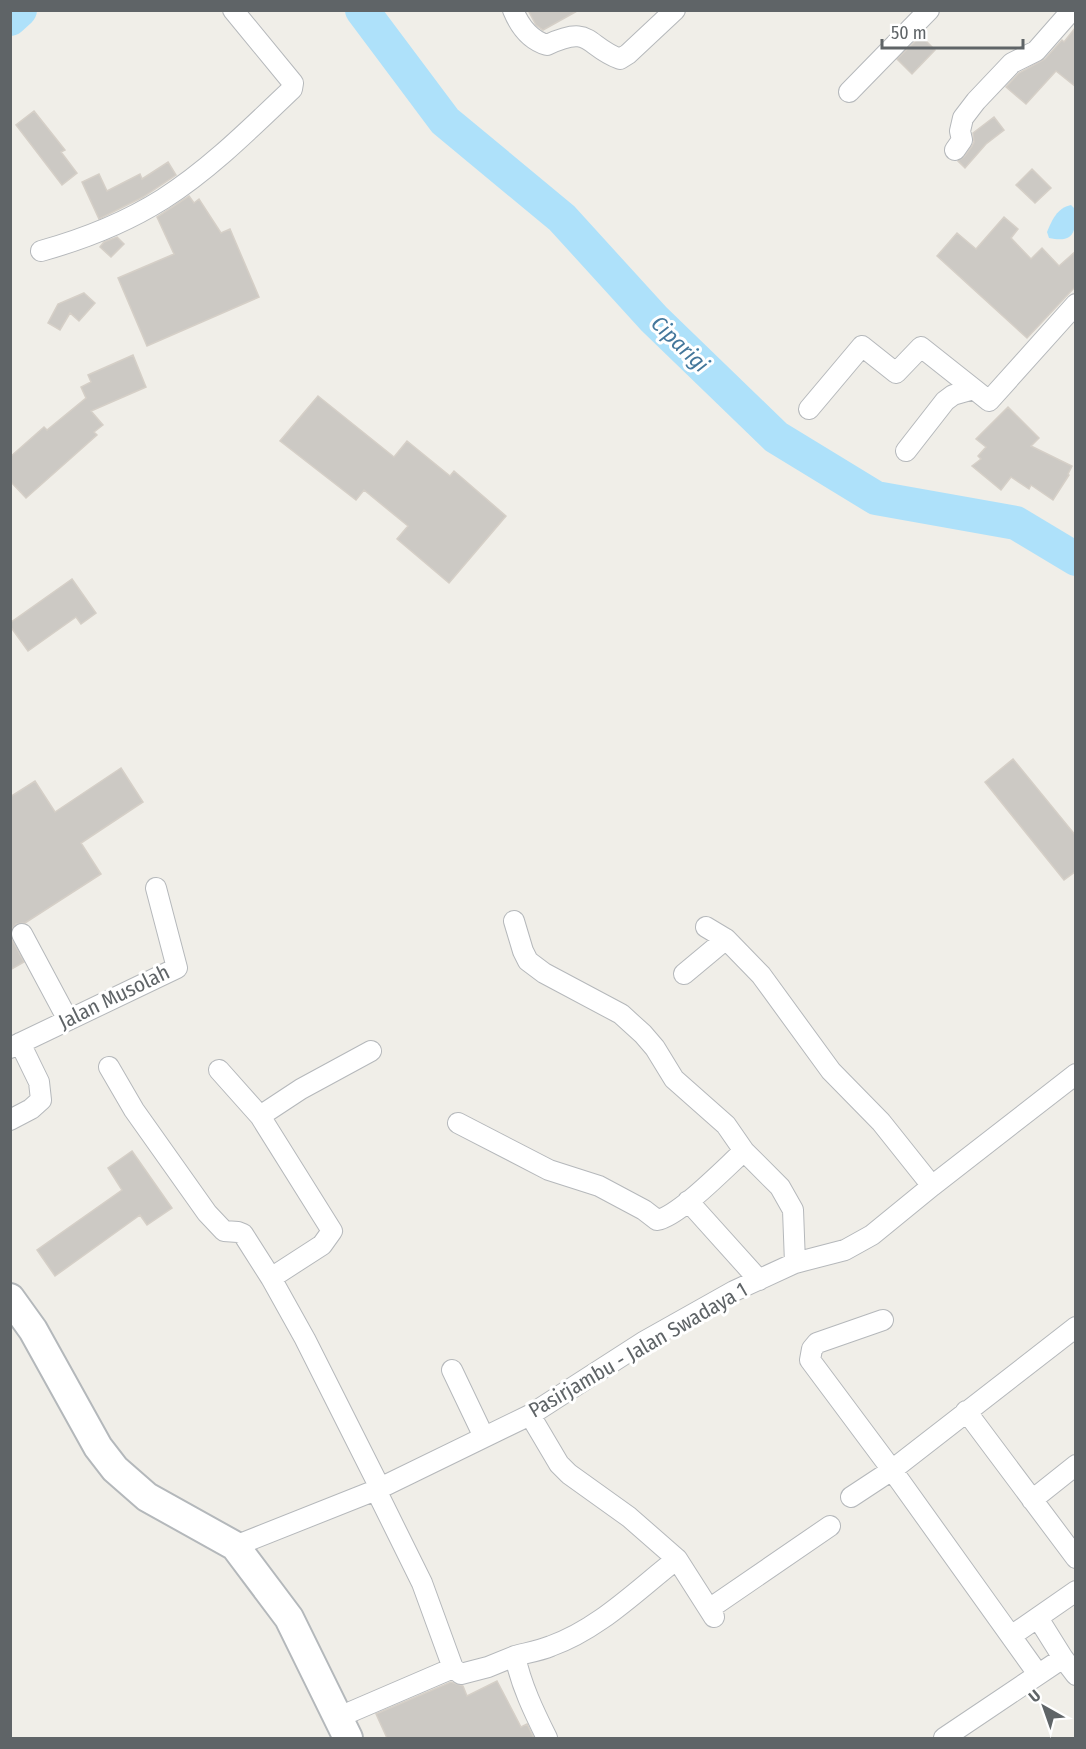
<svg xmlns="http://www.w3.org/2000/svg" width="1086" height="1749" viewBox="0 0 1086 1749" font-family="'Fira Sans Condensed',sans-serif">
<rect width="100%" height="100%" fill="#f0eee8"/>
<!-- water -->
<path fill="#aee1fa" d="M1071,205L1075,209C1076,229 1076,244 1049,238L1047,232C1052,220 1057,208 1071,205Z"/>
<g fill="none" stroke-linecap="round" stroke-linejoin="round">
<!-- river -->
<path stroke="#aee1fa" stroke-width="34" d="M362,10L445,121L562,218L654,319L776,437L876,498L1016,523L1076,559
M10,19L20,10"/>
</g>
<!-- building -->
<path fill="#ccc9c4" stroke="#d5cfc7" stroke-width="1.5" d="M528,10H579L543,30L536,25Z
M1076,27V87L1056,71L1026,104L1006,87L1019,73L1045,59L1062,40L1064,42Z
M921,36L935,50L912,74L897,59Z
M34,111L65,150L61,152L77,173L62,185L16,125Z
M994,117L1004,130L986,144L965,168L958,161L964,157L972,146L974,142L973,133Z
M168,162L176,175L143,197L99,219L82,182L99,174L107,191L140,174L142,179Z
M1032,169L1051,188L1035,203L1016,185Z
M189,196L194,203L199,199L221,233L230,229L259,297L147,346L118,278L174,254L157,217Z
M1004,217L1018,229L1011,238L1031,259L1042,248L1059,266L1076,251V286L1027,338L937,256L957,233L976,249Z
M117,237L124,244L111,257L100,247L104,242Z
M84,293L95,303L79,321L70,313L60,330L48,323L58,304Z
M133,355L146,387L91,411L103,425L94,432L97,435L26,498L10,481V457L44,427L47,430L86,398L81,387L91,382L88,375Z
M318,396L394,457L407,441L450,476L454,471L506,516L449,583L397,539L408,526L364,490L356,500L280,441Z
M1008,407L1039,438L1031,446L1072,466L1068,474L1069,475L1053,500L1031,485L1029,489L1011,477L1001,490L972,466L981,459L978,456L986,447L976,439Z
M72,579L96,613L81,624L76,617L28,651L10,626V623Z
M1013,759L1076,836V871L1064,880L985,782Z
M121,768L143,802L81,843L101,874L25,923L16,924L10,932V797L35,781L55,812Z
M10,936L24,962L10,970Z
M132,1151L172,1208L147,1225L140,1215L55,1276L37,1250L122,1190L108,1168Z
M497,1681L521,1727L527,1724L534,1738H387L376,1714L451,1682L463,1686L467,1696Z"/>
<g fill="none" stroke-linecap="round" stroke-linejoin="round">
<defs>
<path id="minor" d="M513,10C520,27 530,40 547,45C592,24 585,46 620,59L628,54L675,10
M849,92L929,10
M955,150L962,140L960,131L963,118L976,101L1012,63L1036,51L1072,10
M41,251C84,239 125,223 163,199C210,169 251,128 292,89L293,83L233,10
M809,409L862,346L896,373L921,347L974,389
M906,451L945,401L953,395L974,389L989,401L1076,304
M514,921L523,951L528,961L544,973L621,1014L643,1034L655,1048L674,1079L726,1125L744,1151L780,1187L793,1210L795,1263
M706,927L726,939L761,975L831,1071L881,1122L932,1186
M22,934L68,1020
M684,974L726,939
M10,1048L177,968L156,888
M109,1067L134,1110L207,1213L224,1231L238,1232L243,1234L271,1278L305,1339L380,1488
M219,1070L260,1116L332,1231L322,1245L271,1278
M260,1116L301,1089L371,1051
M10,1120L31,1109L41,1100L39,1082L20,1043
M458,1123L549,1170L599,1186L644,1210L657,1220C679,1216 725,1168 744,1151
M688,1201L759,1280
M883,1320L817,1343L812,1349L810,1360L892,1470L1038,1674
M452,1370L484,1437
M966,1411L1076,1558
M530,1415L559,1464L569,1474L629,1517L677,1559L714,1617
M376,1490L422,1583L453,1668L461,1674L488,1667L515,1656C521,1685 534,1712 547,1738
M851,1497L892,1470L1076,1327
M1032,1500L1076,1465
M235,1546L376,1490L530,1415L645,1341L734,1291L795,1263L845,1250L872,1235L932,1186L1076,1074
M709,1609L830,1526
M1038,1618L1063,1658L1076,1675
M1011,1636L1076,1591
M515,1656C526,1653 539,1651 551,1646C599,1629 637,1590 677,1559
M339,1717L453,1668
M944,1738L1063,1658"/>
<path id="secondary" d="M10,1298L33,1330L98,1447L115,1469L147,1497L235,1546L289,1618L348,1738"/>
</defs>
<!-- minor casing -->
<use href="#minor" stroke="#b5b8bb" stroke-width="22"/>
<!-- secondary casing -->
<use href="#secondary" stroke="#b4b8bb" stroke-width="32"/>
<!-- minor -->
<use href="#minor" stroke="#fff" stroke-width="20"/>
<!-- secondary -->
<use href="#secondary" stroke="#fff" stroke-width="28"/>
</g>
<g text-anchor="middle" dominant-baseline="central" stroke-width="6" stroke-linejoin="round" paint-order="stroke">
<!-- street labels -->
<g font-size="21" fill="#5f6467" stroke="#fff">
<text transform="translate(114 997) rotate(-26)">Jalan Musolah</text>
<text transform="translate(638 1350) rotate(-30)">Pasirjambu - Jalan Swadaya 1</text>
</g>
<!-- water labels -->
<g font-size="22" font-style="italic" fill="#44779b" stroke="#fff">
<text transform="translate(680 344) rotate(44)">Ciparigi</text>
</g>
</g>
<!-- border -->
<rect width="1086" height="1749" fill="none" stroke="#5f6467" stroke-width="24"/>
<!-- north arrow -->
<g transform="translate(1044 1707) rotate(320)" stroke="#ffffff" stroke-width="4.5" paint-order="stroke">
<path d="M0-4.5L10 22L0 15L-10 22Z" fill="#5f6467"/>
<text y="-9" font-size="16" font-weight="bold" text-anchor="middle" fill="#5f6467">U</text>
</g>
<!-- scale -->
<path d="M882 39v9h141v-9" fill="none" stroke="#5f6467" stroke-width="3"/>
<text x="891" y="39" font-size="18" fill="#5f6467" stroke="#ffffff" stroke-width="4.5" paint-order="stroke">50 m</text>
</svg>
